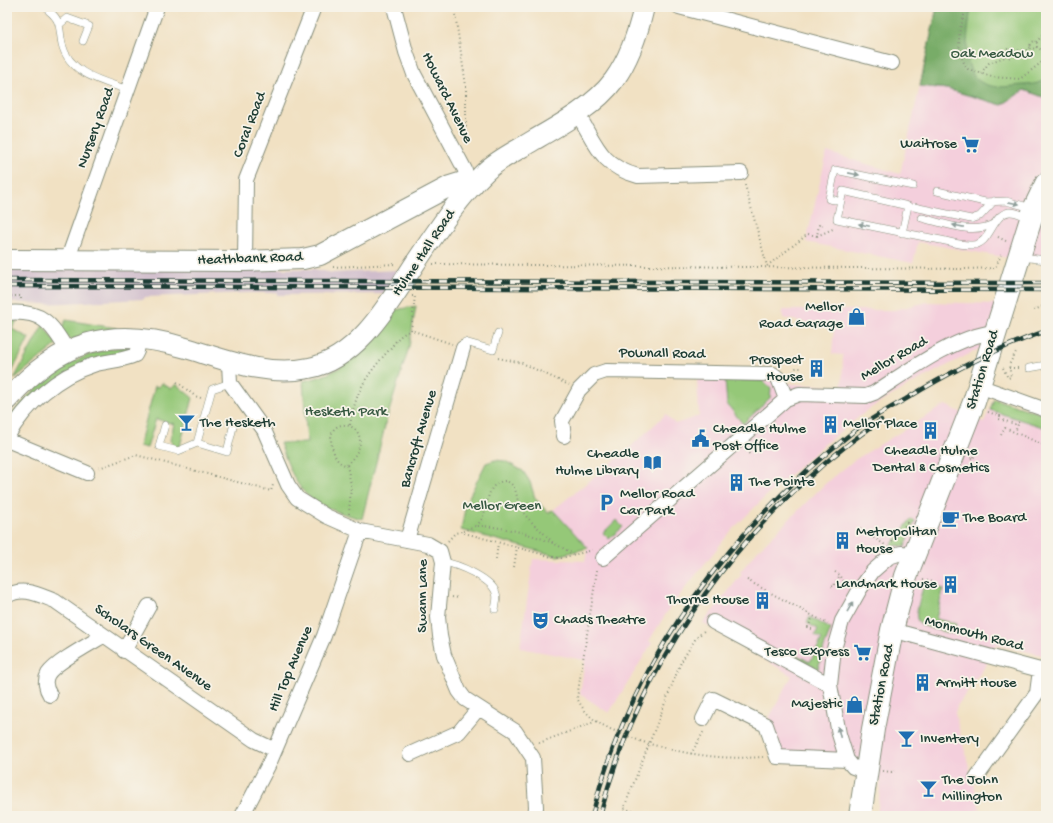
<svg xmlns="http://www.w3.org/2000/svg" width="1053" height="823" viewBox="0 0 1053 823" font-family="'Gochi Hand',sans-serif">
<rect width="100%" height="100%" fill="#f7f3e8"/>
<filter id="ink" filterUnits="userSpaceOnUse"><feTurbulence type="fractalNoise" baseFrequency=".025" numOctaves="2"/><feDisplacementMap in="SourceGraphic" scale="8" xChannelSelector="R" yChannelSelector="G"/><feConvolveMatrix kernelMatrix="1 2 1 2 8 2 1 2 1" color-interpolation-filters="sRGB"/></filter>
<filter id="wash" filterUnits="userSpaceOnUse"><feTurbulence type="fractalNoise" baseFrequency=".012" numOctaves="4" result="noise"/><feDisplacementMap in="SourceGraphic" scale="16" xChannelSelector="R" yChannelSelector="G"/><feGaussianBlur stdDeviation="0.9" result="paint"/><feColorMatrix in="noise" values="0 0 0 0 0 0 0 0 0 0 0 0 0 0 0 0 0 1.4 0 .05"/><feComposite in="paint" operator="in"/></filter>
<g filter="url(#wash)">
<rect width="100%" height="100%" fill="#f1e1c3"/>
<!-- built -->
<path fill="#f4cfdc" d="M920,86L947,89L1024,90L1046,98V262L1015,259L918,242L913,263L806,242L827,152L900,174Z
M928,302L997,304L985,346L915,382L869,409L826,443L764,498L731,531L670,607L649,641L652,643L609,713L580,694L585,660L520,648L533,559L585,561L588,548L553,510L624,453L666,414L675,424L699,416L697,379H757L794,384L842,387L843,355L832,354L834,328L783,318V310H894Z
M993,400L1046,415V656L996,644L986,665L957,706L955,713L980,809L965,816H877L881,781L858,777L836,763L782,762L769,718L792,676L703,623L742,574L740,572L758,550L825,484L853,461L945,405L984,423Z"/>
<!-- industrial -->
<path fill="#d0bdcc" d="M7,265L314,269L333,273L398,270L387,294L277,295V293H248L145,297L144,299L44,304L7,302Z"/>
<!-- green -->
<path fill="#95c878" stroke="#5a8256" d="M937,7H1046V98L1024,90L1002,105L947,89L920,86Z
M416,306L409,347L387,418L362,519C307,504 299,497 280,443H307L303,381C351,372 363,347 390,311Z
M7,320L17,321L12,329L29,338L7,382Z
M66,320L116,328V330L70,340L61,330Z
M43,325L56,343L55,346L14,379Z
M121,347H132L131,351L97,359L7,428C7,418 16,410 22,403C51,370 79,354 121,347Z
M725,379L764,381L771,389L770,398L743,424L727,404Z
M162,383L171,389L176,384L193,398L180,446L174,447L170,440L174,424L156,419L147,448L139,446L155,386L159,387Z
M994,399L1046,415V428L990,410Z
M495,460L505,461L523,471L530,482L535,498L548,513L553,510L588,548L557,556L461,530L466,503L486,463Z
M911,519L915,521L905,547L896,545L884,554Z
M616,520L623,527L609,539L603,533Z
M924,584L943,589L936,619L956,624L954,634C910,623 912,627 924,584Z
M810,617L831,629L825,644L818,669L790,654L791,652L810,662L822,639L815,635L818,629L807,623Z"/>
<!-- forest -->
<path fill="#78ac68" stroke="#4c744e" d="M937,7H971C966,47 956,94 1013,86C1027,84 1033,86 1046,80V98L1024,90L1002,105L947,89L920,86Z"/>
</g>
<g filter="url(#ink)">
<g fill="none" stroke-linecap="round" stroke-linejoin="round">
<defs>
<path id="lane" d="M49,11C62,21 59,30 62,44C69,74 103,81 128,90
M60,24L67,18L89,26L83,41
M937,191L985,202L1006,201L1032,208
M835,200L829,199L835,170L913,186
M922,218C943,223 973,235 993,224
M971,219L980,216L994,201
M902,233L908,206L843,191L837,219C870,226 903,233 936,239C948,241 961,246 972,245C991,245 991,215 1009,212C1016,211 1023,216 1029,218
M1022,257L1046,260
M463,348L465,342L493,350L498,333
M1029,368L1046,365
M230,383L212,389L197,443L227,452L234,423
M165,425L159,446L178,451L197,443
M443,562C458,564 492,579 496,593C498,598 496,604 495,609"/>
<path id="street" d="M394,7L406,52L414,74L465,170L466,181
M679,7L892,63
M577,113C596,143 600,166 638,176L741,173
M67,261L157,7
M245,261L246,180L314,7
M7,313C42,310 51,323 67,350
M229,363L230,383L264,430L288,485L297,498L326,516L360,531L428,544L440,551L443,562L438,617L440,636L444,655L459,691L465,699L515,731L533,758L536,807L535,816
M979,386L1046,410
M564,436L562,421L579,390L594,375L606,371L773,374L778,378L786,399
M7,437C26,404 57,376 93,365C106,361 122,361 135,355L137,351L139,338
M7,440L87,473
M407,540L463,348
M603,558L786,399L799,394L866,396L874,393C908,371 954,337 994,332
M7,596C23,586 39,595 55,601L254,740L275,750
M713,622L830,685
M892,630L1040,670L1046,669
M124,651L149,606
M50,695C46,689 44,681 48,674C56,662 90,644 103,636
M703,719L713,699L766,725L777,757L847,760
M410,754L459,732L478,709
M867,772L853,767L847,760L839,734L830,685L834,649L842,621L860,589L873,571L889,557L901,553L914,554
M976,778L1037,693L1040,670
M242,816L269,764L324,636L360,531"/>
<path id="secondary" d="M7,260L245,261L303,259L320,255L450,186L466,181L473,185
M7,400C59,341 110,325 186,348C226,360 267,377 309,368C359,359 391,300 416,262C437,231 458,198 485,172C498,159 518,150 534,140C560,125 596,105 614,80C630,58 638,33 644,7"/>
<path id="primary" d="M860,816L873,729L892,630L906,576L974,402L1034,209L1046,184"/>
</defs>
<!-- lane casing -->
<use href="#lane" stroke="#888f7c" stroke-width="8"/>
<!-- street casing -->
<use href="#street" stroke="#888f7c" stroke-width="16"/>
<!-- secondary casing -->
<use href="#secondary" stroke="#888f7c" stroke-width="22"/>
<!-- primary casing -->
<use href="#primary" stroke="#888f7c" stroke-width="24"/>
<!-- path -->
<path stroke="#888f7c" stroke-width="2" stroke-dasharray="1 3" stroke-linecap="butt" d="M454,7L466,86V131L464,140
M965,7C965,15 962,21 960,29C958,42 959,58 968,69L992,77L1020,79L1046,59
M1030.5 45a3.5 3.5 0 1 1 7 0a3.5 3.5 0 1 1-7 0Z
M1036,42L1046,32
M1036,47L1046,52
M1005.5 53a4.5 4.5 0 1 1 9 0a4.5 4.5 0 1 1-9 0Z
M1014,51L1027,50L1032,47
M981,73L989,63L1007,56
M745,185L767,266L808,234L817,236L819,225H823
M817,236L835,228
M998,237L1006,241
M433,264L964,269L995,268L1001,255
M333,267L396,264
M7,296H21V301
M412,296H415L411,330L452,344
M1034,310L1046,305
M498,358L522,363L569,385
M1003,368L1008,378L1011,377L1009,365L1017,350
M1009,368H1020
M791,375L796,368H801
M177,382L195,396L201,398
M988,412L1000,416L999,419L1015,424L1019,422L1015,432
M350,425C356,390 366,376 389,350C399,338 397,337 411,330
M1001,435L1005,428L1046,446
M746,450L751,456
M971,458L973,459L976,453L979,454
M347,465C351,460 357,454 359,447C367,420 319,413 334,453C336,459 340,465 347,465L351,485L349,514
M99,468L136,455L271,491L273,485
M476,526C479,523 482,520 483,516C489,503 486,482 506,481C519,486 515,499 521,509C528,521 543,531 553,543
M860,529L885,545
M463,531C467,530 472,526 477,526C506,526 551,538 574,555
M448,541L455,533L461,532L552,557L561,558L593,550
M892,542L909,520
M496,559L498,543
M514,567L517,547
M597,570L577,698C585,714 594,721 610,729
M835,572L840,575L847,587
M923,579L934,581
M747,580L828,624
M832,586L833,587L840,575
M452,597L459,598
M812,629L808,627L813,617
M967,637L969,631
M640,741C682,754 719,760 763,757
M539,743L594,722
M691,754L704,731
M883,771L891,772L895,771
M927,788L931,795
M644,816L624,808L681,662L696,638L705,630"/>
<!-- lane -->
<use href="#lane" stroke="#fff" stroke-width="7"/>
<!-- street -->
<use href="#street" stroke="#fff" stroke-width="14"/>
<!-- secondary -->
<use href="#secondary" stroke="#fff" stroke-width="20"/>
<!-- primary -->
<use href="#primary" stroke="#fff" stroke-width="22"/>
<defs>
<path id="rail" d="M7,280L1046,283
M7,286L1046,290
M592,816C630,661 733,524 858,428C873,417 890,408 906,399C950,372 997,348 1046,331
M600,816C640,658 747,513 881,420"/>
</defs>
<!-- rail casing -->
<use href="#rail" stroke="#1f3d34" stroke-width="4.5"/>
<!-- rail -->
<use href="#rail" stroke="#f7f3e8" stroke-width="3" stroke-dasharray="9" stroke-linecap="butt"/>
<defs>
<path id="lane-bridge" d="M914,207L971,219"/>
</defs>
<!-- lane-bridge casing -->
<use href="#lane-bridge" stroke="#888f7c" stroke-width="8" stroke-linecap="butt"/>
<!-- path-bridge -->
<path stroke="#888f7c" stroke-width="2" stroke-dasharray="1 3" stroke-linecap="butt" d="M610,729L640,741"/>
<!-- lane-bridge -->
<use href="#lane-bridge" stroke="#fff" stroke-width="7"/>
</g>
<!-- one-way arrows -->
<defs><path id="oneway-solid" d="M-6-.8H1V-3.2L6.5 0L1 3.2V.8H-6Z"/></defs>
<g fill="#8f9e9a">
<use href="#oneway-solid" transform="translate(854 174) rotate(11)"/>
<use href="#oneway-solid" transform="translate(1014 203) rotate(11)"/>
<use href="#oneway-solid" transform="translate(864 225) rotate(-168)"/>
<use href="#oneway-solid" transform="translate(958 226) rotate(-169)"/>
<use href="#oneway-solid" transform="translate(850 607) rotate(-60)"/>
<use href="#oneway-solid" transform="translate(839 732) rotate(-103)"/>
</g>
</g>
<!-- icons -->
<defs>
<symbol id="supermarket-bare" viewBox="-9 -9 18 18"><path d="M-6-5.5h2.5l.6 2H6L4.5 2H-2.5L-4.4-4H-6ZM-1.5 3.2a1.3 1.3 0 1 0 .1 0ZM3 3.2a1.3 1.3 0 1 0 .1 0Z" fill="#1f6fb2" stroke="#f7f3e8" stroke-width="2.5" paint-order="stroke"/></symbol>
<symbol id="shop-bare" viewBox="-9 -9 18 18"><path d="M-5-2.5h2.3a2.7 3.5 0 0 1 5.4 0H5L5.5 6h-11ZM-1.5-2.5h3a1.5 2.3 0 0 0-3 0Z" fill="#1f6fb2" stroke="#f7f3e8" stroke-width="2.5" paint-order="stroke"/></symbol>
<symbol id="building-bare" viewBox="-9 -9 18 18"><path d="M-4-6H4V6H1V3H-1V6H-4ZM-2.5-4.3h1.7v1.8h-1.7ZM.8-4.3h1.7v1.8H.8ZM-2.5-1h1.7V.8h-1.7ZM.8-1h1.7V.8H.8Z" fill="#1f6fb2" stroke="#f7f3e8" stroke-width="2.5" paint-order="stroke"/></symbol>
<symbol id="bar-bare" viewBox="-9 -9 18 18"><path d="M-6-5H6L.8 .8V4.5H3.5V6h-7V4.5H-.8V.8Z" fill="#1f6fb2" stroke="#f7f3e8" stroke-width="2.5" paint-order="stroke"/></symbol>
<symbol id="civic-bare" viewBox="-9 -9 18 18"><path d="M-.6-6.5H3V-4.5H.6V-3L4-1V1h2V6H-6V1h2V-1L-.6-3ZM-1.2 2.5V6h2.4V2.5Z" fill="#1f6fb2" stroke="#f7f3e8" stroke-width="2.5" paint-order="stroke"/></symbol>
<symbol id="library-bare" viewBox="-9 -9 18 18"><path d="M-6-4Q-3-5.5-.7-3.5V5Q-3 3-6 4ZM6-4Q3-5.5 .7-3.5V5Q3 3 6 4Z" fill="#1f6fb2" stroke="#f7f3e8" stroke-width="2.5" paint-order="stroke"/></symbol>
<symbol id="parking-bare" viewBox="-9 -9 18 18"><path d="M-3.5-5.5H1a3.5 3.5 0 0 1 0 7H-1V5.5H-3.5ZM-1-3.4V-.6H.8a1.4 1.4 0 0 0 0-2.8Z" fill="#1f6fb2" stroke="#f7f3e8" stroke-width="2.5" paint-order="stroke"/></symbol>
<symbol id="cafe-bare" viewBox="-9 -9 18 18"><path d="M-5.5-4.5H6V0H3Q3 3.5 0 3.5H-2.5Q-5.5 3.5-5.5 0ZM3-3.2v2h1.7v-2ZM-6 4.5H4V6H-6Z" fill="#1f6fb2" stroke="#f7f3e8" stroke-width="2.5" paint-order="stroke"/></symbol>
<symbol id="theatre-bare" viewBox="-9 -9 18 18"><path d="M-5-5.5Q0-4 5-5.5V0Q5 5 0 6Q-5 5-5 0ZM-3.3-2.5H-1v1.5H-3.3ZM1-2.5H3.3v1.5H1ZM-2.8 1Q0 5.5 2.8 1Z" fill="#1f6fb2" stroke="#f7f3e8" stroke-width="2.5" paint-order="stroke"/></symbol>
</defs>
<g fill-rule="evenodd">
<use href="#supermarket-bare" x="958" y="132" width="25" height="25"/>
<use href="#shop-bare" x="844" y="304" width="25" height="25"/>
<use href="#building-bare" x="804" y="356" width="25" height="25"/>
<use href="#bar-bare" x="174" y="410" width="25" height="25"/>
<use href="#building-bare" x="818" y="412" width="25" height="25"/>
<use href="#building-bare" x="918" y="418" width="25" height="25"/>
<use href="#civic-bare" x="688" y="426" width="25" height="25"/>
<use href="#library-bare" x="640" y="450" width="25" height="25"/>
<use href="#building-bare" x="724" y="470" width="25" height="25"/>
<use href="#parking-bare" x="594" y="490" width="25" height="25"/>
<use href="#cafe-bare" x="938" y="506" width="25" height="25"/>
<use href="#building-bare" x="830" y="528" width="25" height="25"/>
<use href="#building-bare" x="938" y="572" width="25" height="25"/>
<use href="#building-bare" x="750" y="588" width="25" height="25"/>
<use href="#theatre-bare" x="528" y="608" width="25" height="25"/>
<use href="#supermarket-bare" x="850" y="640" width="25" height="25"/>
<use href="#building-bare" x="910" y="670" width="25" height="25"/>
<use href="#shop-bare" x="842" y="692" width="25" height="25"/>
<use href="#bar-bare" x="894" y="726" width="25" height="25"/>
<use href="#bar-bare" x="916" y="776" width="25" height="25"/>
</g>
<g text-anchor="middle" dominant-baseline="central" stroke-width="3.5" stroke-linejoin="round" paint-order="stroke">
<!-- park labels -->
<g font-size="15" fill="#375942" stroke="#f7f3e8">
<text x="992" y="54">Oak Meadow</text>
<text x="346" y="412">Hesketh Park</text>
<text x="502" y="506">Mellor Green</text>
</g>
<!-- street labels -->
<g font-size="15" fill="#1f3d34" stroke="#f7f3e8">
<text transform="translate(447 98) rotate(64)">Howard Avenue</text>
<text transform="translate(250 125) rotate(-69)">Coral Road</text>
<text transform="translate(96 128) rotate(-70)">Nursery Road</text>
<text transform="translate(424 253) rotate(-56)">Hulme Hall Road</text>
<text transform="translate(250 259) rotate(-2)">Heathbank Road</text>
<text transform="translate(662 354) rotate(1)">Pownall Road</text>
<text transform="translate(894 359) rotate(-30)">Mellor Road</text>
<text transform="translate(983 370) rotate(-73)">Station Road</text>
<text transform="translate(419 439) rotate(-74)">Bancroft Avenue</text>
<text transform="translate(423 596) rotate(-90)">Swann Lane</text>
<text transform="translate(974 634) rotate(15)">Monmouth Road</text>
<text transform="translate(153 648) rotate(35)">Scholars Green Avenue</text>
<text transform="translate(291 669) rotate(-67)">Hill Top Avenue</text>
<text transform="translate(882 685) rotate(-79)">Station Road</text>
</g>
<!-- poi labels -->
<g font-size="15" fill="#1f3d34" stroke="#f7f3e8" text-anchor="start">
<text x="957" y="144" text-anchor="end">Waitrose</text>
<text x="843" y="307" text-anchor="end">Mellor<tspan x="843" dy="17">Road Garage</tspan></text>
<text x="803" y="360" text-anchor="end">Prospect<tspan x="803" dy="17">House</tspan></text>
<text x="200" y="423">The Hesketh</text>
<text x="843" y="424">Mellor Place</text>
<text x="713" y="429">Cheadle Hulme<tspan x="713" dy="17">Post Office</tspan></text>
<text x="931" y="451" text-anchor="middle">Cheadle Hulme<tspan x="931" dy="17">Dental &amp; Cosmetics</tspan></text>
<text x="639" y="454" text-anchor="end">Cheadle<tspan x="639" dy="17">Hulme Library</tspan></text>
<text x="749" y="482">The Pointe</text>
<text x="620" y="494">Mellor Road<tspan x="620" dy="17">Car Park</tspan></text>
<text x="963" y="518">The Board</text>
<text x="856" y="532">Metropolitan<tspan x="856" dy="17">House</tspan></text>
<text x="937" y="584" text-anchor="end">Landmark House</text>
<text x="749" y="600" text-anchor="end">Thorne House</text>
<text x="554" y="620">Chads Theatre</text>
<text x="849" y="652" text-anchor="end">Tesco Express</text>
<text x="936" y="683">Armitt House</text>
<text x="842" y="704" text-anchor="end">Majestic</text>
<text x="920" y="739">Inventery</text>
<text x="942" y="780">The John<tspan x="942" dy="17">Millington</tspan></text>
</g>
</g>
<!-- margin -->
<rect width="1053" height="823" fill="none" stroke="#f7f3e8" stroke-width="24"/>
</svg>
